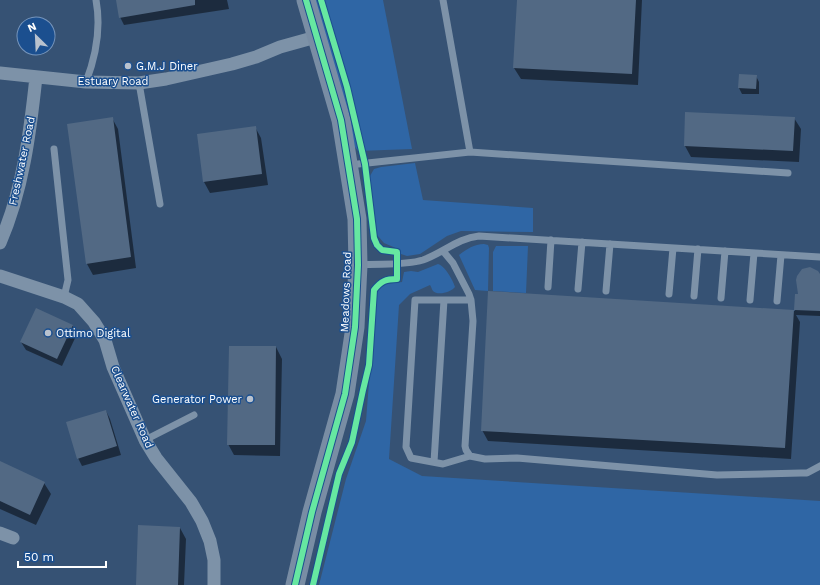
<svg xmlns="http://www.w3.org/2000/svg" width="820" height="585" viewBox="0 0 820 585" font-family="'Work Sans',sans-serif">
<rect width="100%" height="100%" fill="#365274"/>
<!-- green -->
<path fill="#2f66a5" d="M310,0H383L412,149L358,151L355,147Z
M415,163L423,200L533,208V232L461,231L447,236L420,254L407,256L401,254L398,249L384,243L377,235L370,176L374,169L381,167Z
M484,244L488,245L489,248L488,291L475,290L459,255C467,249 474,244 484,244Z
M496,246H528L526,293L493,291V252Z
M438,264C445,266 453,280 455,287C451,292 438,296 433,291C432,290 431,286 430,285L410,294L399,305L389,459L422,476L820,501V585H319L346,479L366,421L376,291L384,284L402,282L404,272L411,271L418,272Z"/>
<!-- shadow -->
<path fill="#0007" d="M117,0H227L229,9L124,25L120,17Z
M518,0H642L638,85L521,79L514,68Z
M740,75L756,76L759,82V94H742L739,88Z
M112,118L118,129L136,268L93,275L87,264Z
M794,118L801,129L799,162L691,157L685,146Z
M255,127L261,138L268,185L210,193L204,182Z
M820,277V316L796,315L800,322L791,459L488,441L482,430L489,292L795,311L796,295H800Z
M72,325L77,334L62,366L26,350L21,342Z
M276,347L282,359L280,456L234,455L228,444Z
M106,411L110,419L121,455L82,466L78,458Z
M0,462L44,483L51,494L36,525L0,509Z
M180,528L186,539L184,585H137Z"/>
<!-- building -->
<path fill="#526984" d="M116,0H195V5L119,18Z
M517,0H636L632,74L513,68Z
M739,74L757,75L756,89L738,88Z
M685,112L795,117L793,151L684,146Z
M113,117L131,257L86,264L67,124Z
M256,126L262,174L203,182L197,134Z
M810,267L818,271L820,274V311L794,310L795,294H798L796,280L797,276L802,269Z
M488,291L794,310L785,448L481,431Z
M36,308L73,325L57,359L20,342Z
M229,346H276L275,445H227Z
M106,410L117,446L77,459L66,422Z
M0,461L45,482L30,515L0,501Z
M138,525L180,527L178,585H136Z"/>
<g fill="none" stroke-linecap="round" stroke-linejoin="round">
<!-- lane -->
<path stroke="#7d92a8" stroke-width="7" d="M443,0L470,152
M86,82C96,56 101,27 96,0
M139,83L160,204
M54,149L68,280L64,297
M349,165L470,152L788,173
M443,251L453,263L469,294L471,300L473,321L465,446L466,450L470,456L485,459L517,458L717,475L801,473H807L820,466
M359,265C380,263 403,266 423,260C443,253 458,238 479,236L820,257
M548,287L551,240
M578,289L582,242
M606,291L610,244
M669,294L673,248
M694,296L698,249
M721,298L725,251
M750,300L754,253
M777,301L781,255
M145,440L194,415
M470,456L443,464L411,458L406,447L415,300H471
M434,462L444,300"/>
<!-- street -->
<path stroke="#7d92a8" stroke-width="13" d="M0,73L86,82L139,83L166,79L232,64L256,57L280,47L316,37
M0,243C23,190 30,133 36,77
M0,276L64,297L78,304L94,322L105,340L113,367L145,440L156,458L191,502L202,521L210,541L214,560V585
M0,533L13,538"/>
<!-- secondary -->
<path stroke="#798da4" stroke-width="19" d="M295,585L312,512L345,394L355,327L358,265L357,219L341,120L306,0"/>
<defs>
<path id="cycleway" d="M295,585L312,512L345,394L355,327L358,265L357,219L341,120L306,0
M313,585L339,474L352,442L363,390L369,365L374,290C381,281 386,279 397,279V252L382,250L377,245L374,238L365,164L347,87L321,0"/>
</defs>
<!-- cycleway casing -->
<use href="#cycleway" stroke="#1b4f8f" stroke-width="8"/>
<!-- cycleway -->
<use href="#cycleway" stroke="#66e7a1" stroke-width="6"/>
</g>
<!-- markers -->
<g fill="#b9c2ce" stroke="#1b4f8f" stroke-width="1.5">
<circle cx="128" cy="66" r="4"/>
<circle cx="48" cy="333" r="4"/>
<circle cx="250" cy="399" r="4"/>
</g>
<g text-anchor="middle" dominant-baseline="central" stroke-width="3" stroke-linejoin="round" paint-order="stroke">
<!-- poi labels -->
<g font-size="11" fill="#fff" stroke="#1b4f8f" text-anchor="start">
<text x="136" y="66">G.M.J Diner</text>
<text x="56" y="333">Ottimo Digital</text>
<text x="242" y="399" text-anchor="end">Generator Power</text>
</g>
<!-- street labels -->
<g font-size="11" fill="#fff" stroke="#1b4f8f">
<text x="113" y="81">Estuary Road</text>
<text transform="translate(22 161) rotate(-78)">Freshwater Road</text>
<text transform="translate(346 292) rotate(-88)">Meadows Road</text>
<text transform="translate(132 407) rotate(66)">Clearwater Road</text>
</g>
</g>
<!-- north arrow -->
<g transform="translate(36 36) rotate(336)"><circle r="19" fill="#1b4f8f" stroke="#7695bc"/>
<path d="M0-3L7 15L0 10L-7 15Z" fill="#b9c2ce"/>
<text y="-6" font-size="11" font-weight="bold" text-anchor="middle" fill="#ffffff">N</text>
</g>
<!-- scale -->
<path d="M18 561v6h88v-6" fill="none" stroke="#ffffff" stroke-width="2"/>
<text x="24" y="561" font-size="12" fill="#ffffff" stroke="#1b4f8f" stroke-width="3" paint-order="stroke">50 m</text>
</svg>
